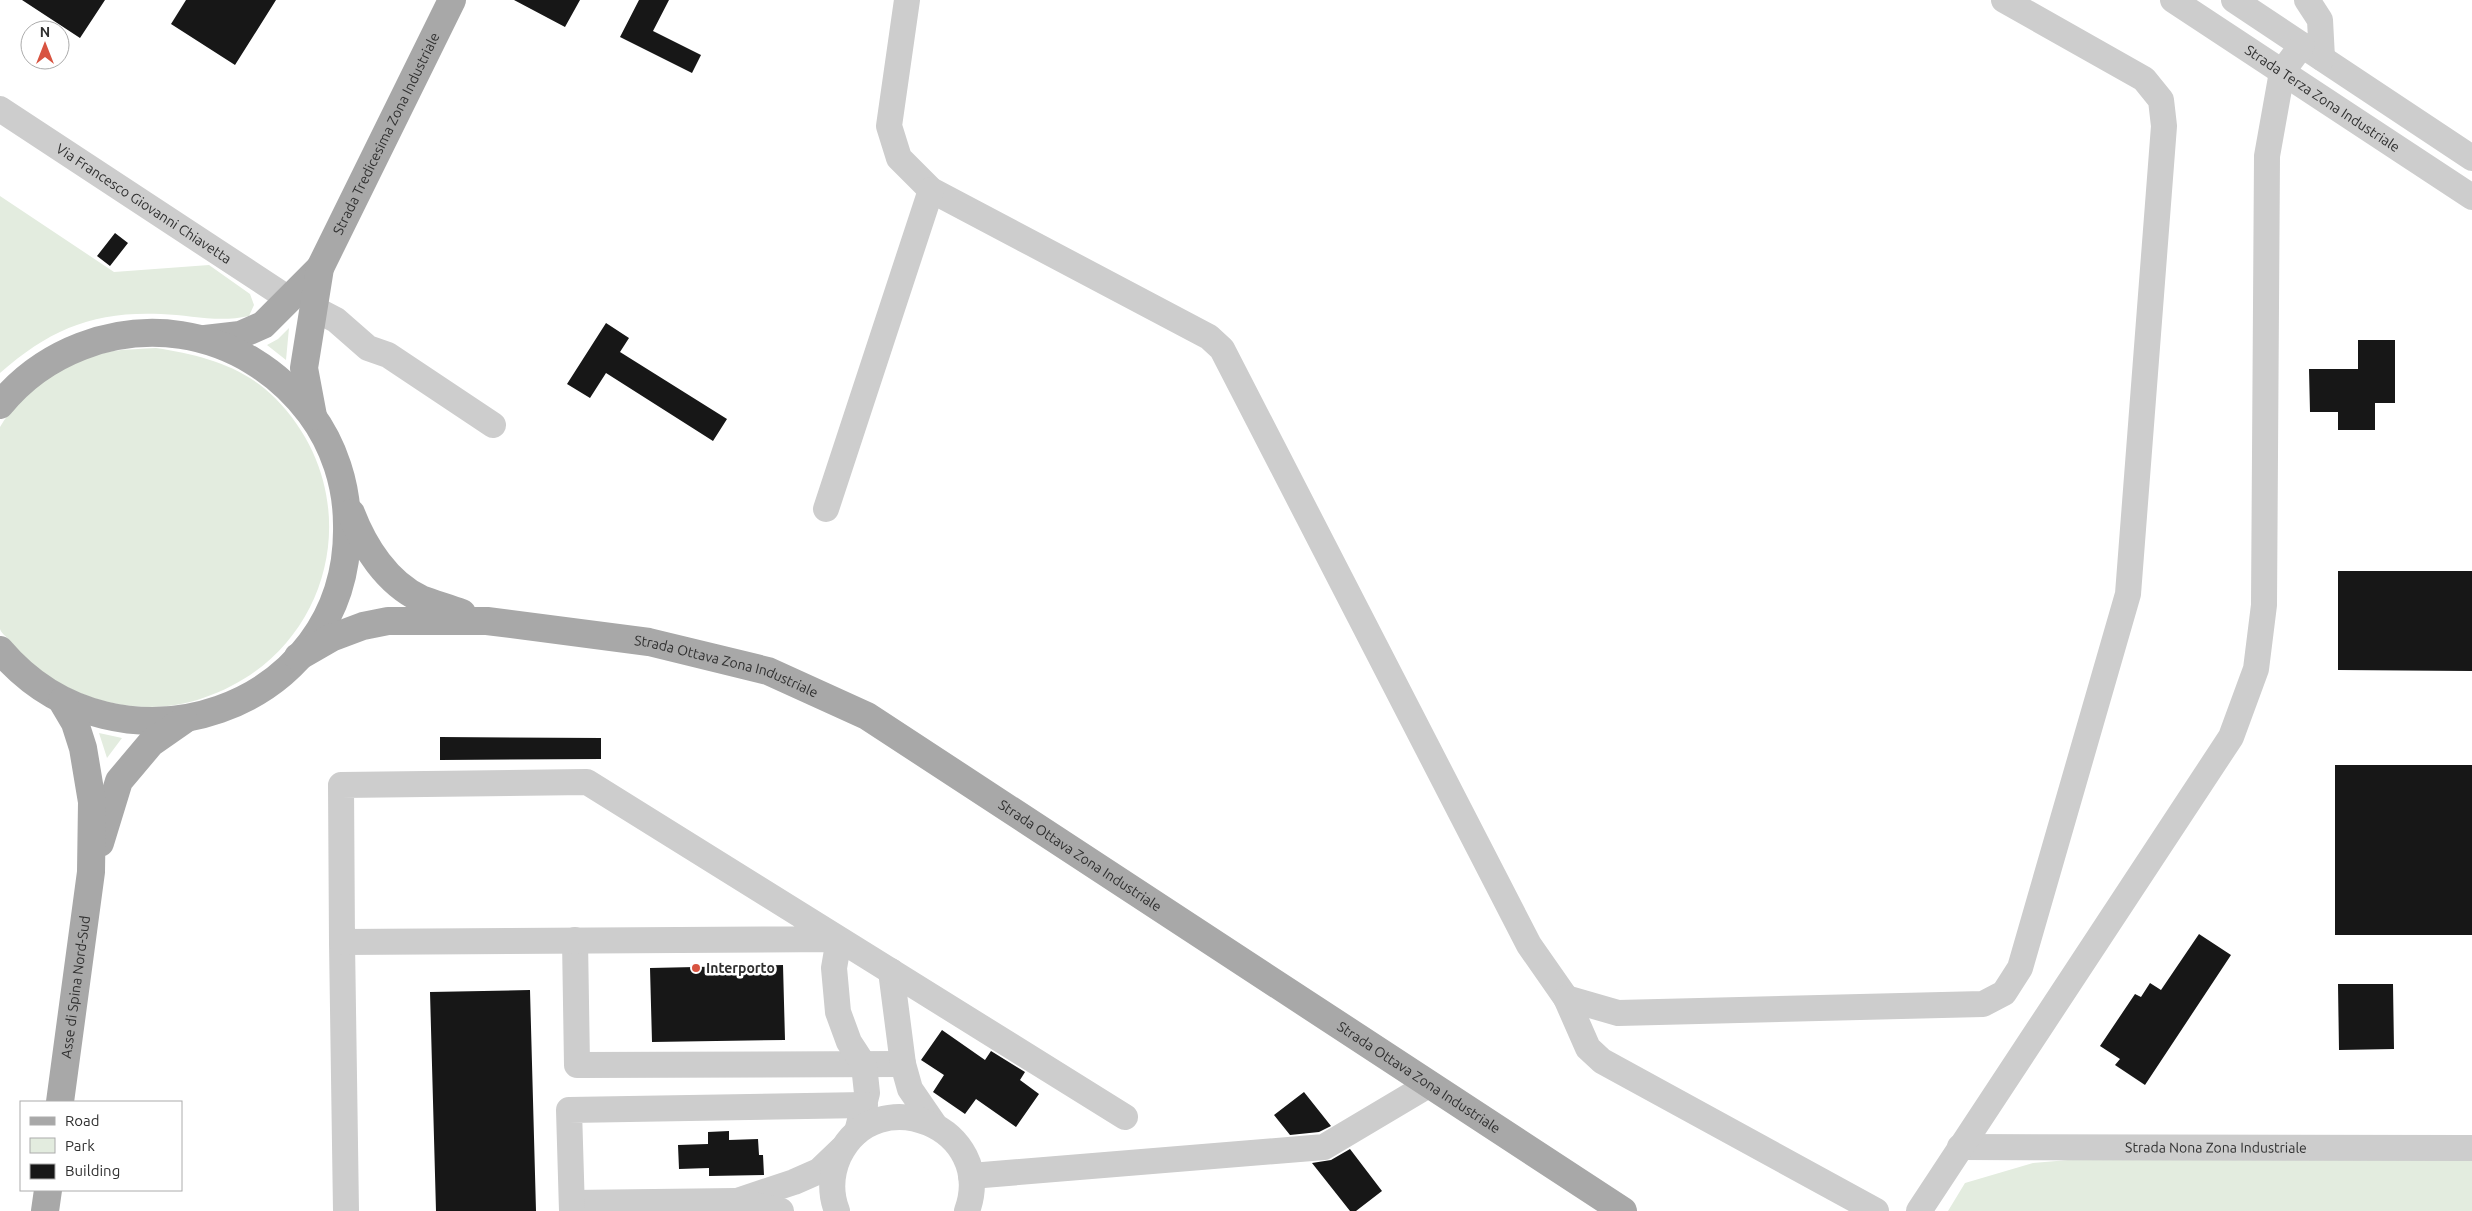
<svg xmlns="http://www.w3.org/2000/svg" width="2472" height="1211" viewBox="0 0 2472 1211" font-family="Ubuntu,sans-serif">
<rect width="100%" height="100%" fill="#fff"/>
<!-- green -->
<path fill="#e3ecdf" d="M0,196L114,272L209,265L250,294L254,305L249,316C218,323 191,315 161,314C94,311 50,329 0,373Z
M289,328L286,360L267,345L278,339Z
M156,348C200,355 242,365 275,398C372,496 333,655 203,698C163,712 119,709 80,693C51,681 28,664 9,640C7,637 1,633 0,629C0,620 0,594 0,582C0,531 0,479 0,427C22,389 70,359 113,351C127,349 142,349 156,348Z
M99,733L122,738L107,758Z
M2068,1160H2472V1211H1948L1965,1183L2033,1163Z"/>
<!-- building -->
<path fill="#171717" d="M22,0H105L80,38Z
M186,0H276L235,65L171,24Z
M514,0H580L565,27Z
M639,0H669L653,31L701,55L692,73L620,37Z
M115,233L128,243L110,266L97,256Z
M606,323L629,338L620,352L727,419L713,441L606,373L590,398L567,384Z
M2358,340H2395V403H2375V430H2338V412H2310L2309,369H2358Z
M2338,571H2472V671L2338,670Z
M440,737L601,738V759L440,760Z
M2335,765H2472V935H2335Z
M2199,934L2231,955L2145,1085L2115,1065L2120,1059L2100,1046L2135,994L2141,997L2150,983L2161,990Z
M783,965L785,1040L652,1042L650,968Z
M2338,984H2393L2394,1049L2339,1050Z
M530,990L536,1211H436L430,992Z
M942,1030L985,1060L991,1051L1025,1072L1020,1080L1039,1094L1016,1127L976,1099L965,1114L933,1092L944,1075L921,1060Z
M1304,1092L1331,1126L1319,1132L1290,1135L1274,1115Z
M729,1131V1140L758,1139L759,1155H763L764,1175L709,1176V1168L679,1169L678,1145L708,1144V1132Z
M1350,1149L1382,1191L1356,1211H1350L1312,1163L1331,1160Z"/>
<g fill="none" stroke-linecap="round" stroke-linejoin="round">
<!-- minor -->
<g stroke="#cdcdcd" stroke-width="26">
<path d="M907,0L889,126L899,158L931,190L1209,337L1222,349L1529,945L1566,998"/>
<path id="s1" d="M2173,0L2472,197"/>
<path d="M2234,0L2472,158"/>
<path d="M2307,0L2320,20L2322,58"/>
<path id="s2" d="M0,109L289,299"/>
<path d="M313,308L336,320L368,348L388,355L493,425"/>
<path d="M826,509L931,190"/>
<path d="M575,940L577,1065L903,1064"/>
<path d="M342,942L346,1211"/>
<path d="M891,971L903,1064L910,1089L934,1124"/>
<path d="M857,1132L867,1093L864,1065L849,1042L838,1012L834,968L839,939L342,942L341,785L587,782L1125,1117"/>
<path id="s3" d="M1960,1147L2472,1148"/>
<path d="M971,1176L1324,1147L1430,1084"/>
<path d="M737,1201L794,1182L819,1171L842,1149"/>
<path d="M572,1203L736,1201L781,1211"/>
<path d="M572,1211L569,1110L865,1105"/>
<path d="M837,1211C830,1193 831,1174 839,1156C877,1078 997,1128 967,1211"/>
<path d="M1876,1211L1602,1061L1588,1048L1566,998L1618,1013L1983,1004L2004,993L2020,968L2128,594L2164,126L2161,100L2144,79L2004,0"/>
<path d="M1919,1211L2231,737L2256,669L2264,605L2267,156L2282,72L2302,45"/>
</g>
<!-- major -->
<g stroke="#a8a8a8" stroke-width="28">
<path d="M205,339L240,335L263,325L320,268"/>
<path d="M0,405C43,352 113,325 181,335C233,343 278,371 310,413C334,445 347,485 347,525C351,711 118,789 0,650"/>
<path id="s4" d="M313,416L304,368L320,268L452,0"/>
<path d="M351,513C364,547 387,583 421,599C434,604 449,608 462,613"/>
<path id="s5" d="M298,657L331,638L363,626L388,621H487L649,642L768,671L867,716L1623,1211"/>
<path d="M100,843L119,781L151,743L184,720"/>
<path id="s6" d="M60,1102L91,872L92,802L83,748L75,723L62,701"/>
<path d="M45,1211L48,1190"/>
</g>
</g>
<!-- markers -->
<circle fill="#d85340" stroke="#fff" stroke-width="2" cx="696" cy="968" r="5"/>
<g text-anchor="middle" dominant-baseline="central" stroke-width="5" stroke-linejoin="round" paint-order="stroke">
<!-- street labels -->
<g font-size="14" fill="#303030" stroke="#fff">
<text stroke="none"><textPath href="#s1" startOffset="179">Strada Terza Zona Industriale</textPath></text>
<text stroke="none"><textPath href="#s4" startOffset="300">Strada Tredicesima Zona Industriale</textPath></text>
<text stroke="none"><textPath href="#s2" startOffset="172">Via Francesco Giovanni Chiavetta</textPath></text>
<text stroke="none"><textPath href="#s5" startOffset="441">Strada Ottava Zona Industriale</textPath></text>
<text stroke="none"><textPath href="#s5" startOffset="846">Strada Ottava Zona Industriale</textPath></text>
<text stroke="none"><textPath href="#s6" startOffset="116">Asse di Spina Nord-Sud</textPath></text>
<text stroke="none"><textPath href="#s5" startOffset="1251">Strada Ottava Zona Industriale</textPath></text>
<text stroke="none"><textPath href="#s3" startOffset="256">Strada Nona Zona Industriale</textPath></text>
</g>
<!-- poi labels -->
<g font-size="14" font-weight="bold" fill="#303030" stroke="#fff" text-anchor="start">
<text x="706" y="968">Interporto</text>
</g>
</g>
<!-- legend -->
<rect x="20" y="1101" width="162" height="90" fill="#ffffff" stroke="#acacac"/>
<rect x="30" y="1117" width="25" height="8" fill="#a8a8a8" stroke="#acacac"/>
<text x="65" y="1126" font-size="15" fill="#303030">Road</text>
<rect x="30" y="1138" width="25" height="15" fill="#e3ecdf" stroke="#acacac"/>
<text x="65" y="1151" font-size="15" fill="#303030">Park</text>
<rect x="30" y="1164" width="25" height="15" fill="#171717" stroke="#acacac"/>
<text x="65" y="1176" font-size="15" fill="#303030">Building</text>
<!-- north arrow -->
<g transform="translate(45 45)"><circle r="24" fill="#ffffff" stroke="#acacac"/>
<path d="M0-4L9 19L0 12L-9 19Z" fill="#d85340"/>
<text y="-8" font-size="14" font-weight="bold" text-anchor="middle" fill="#303030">N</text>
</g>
</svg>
